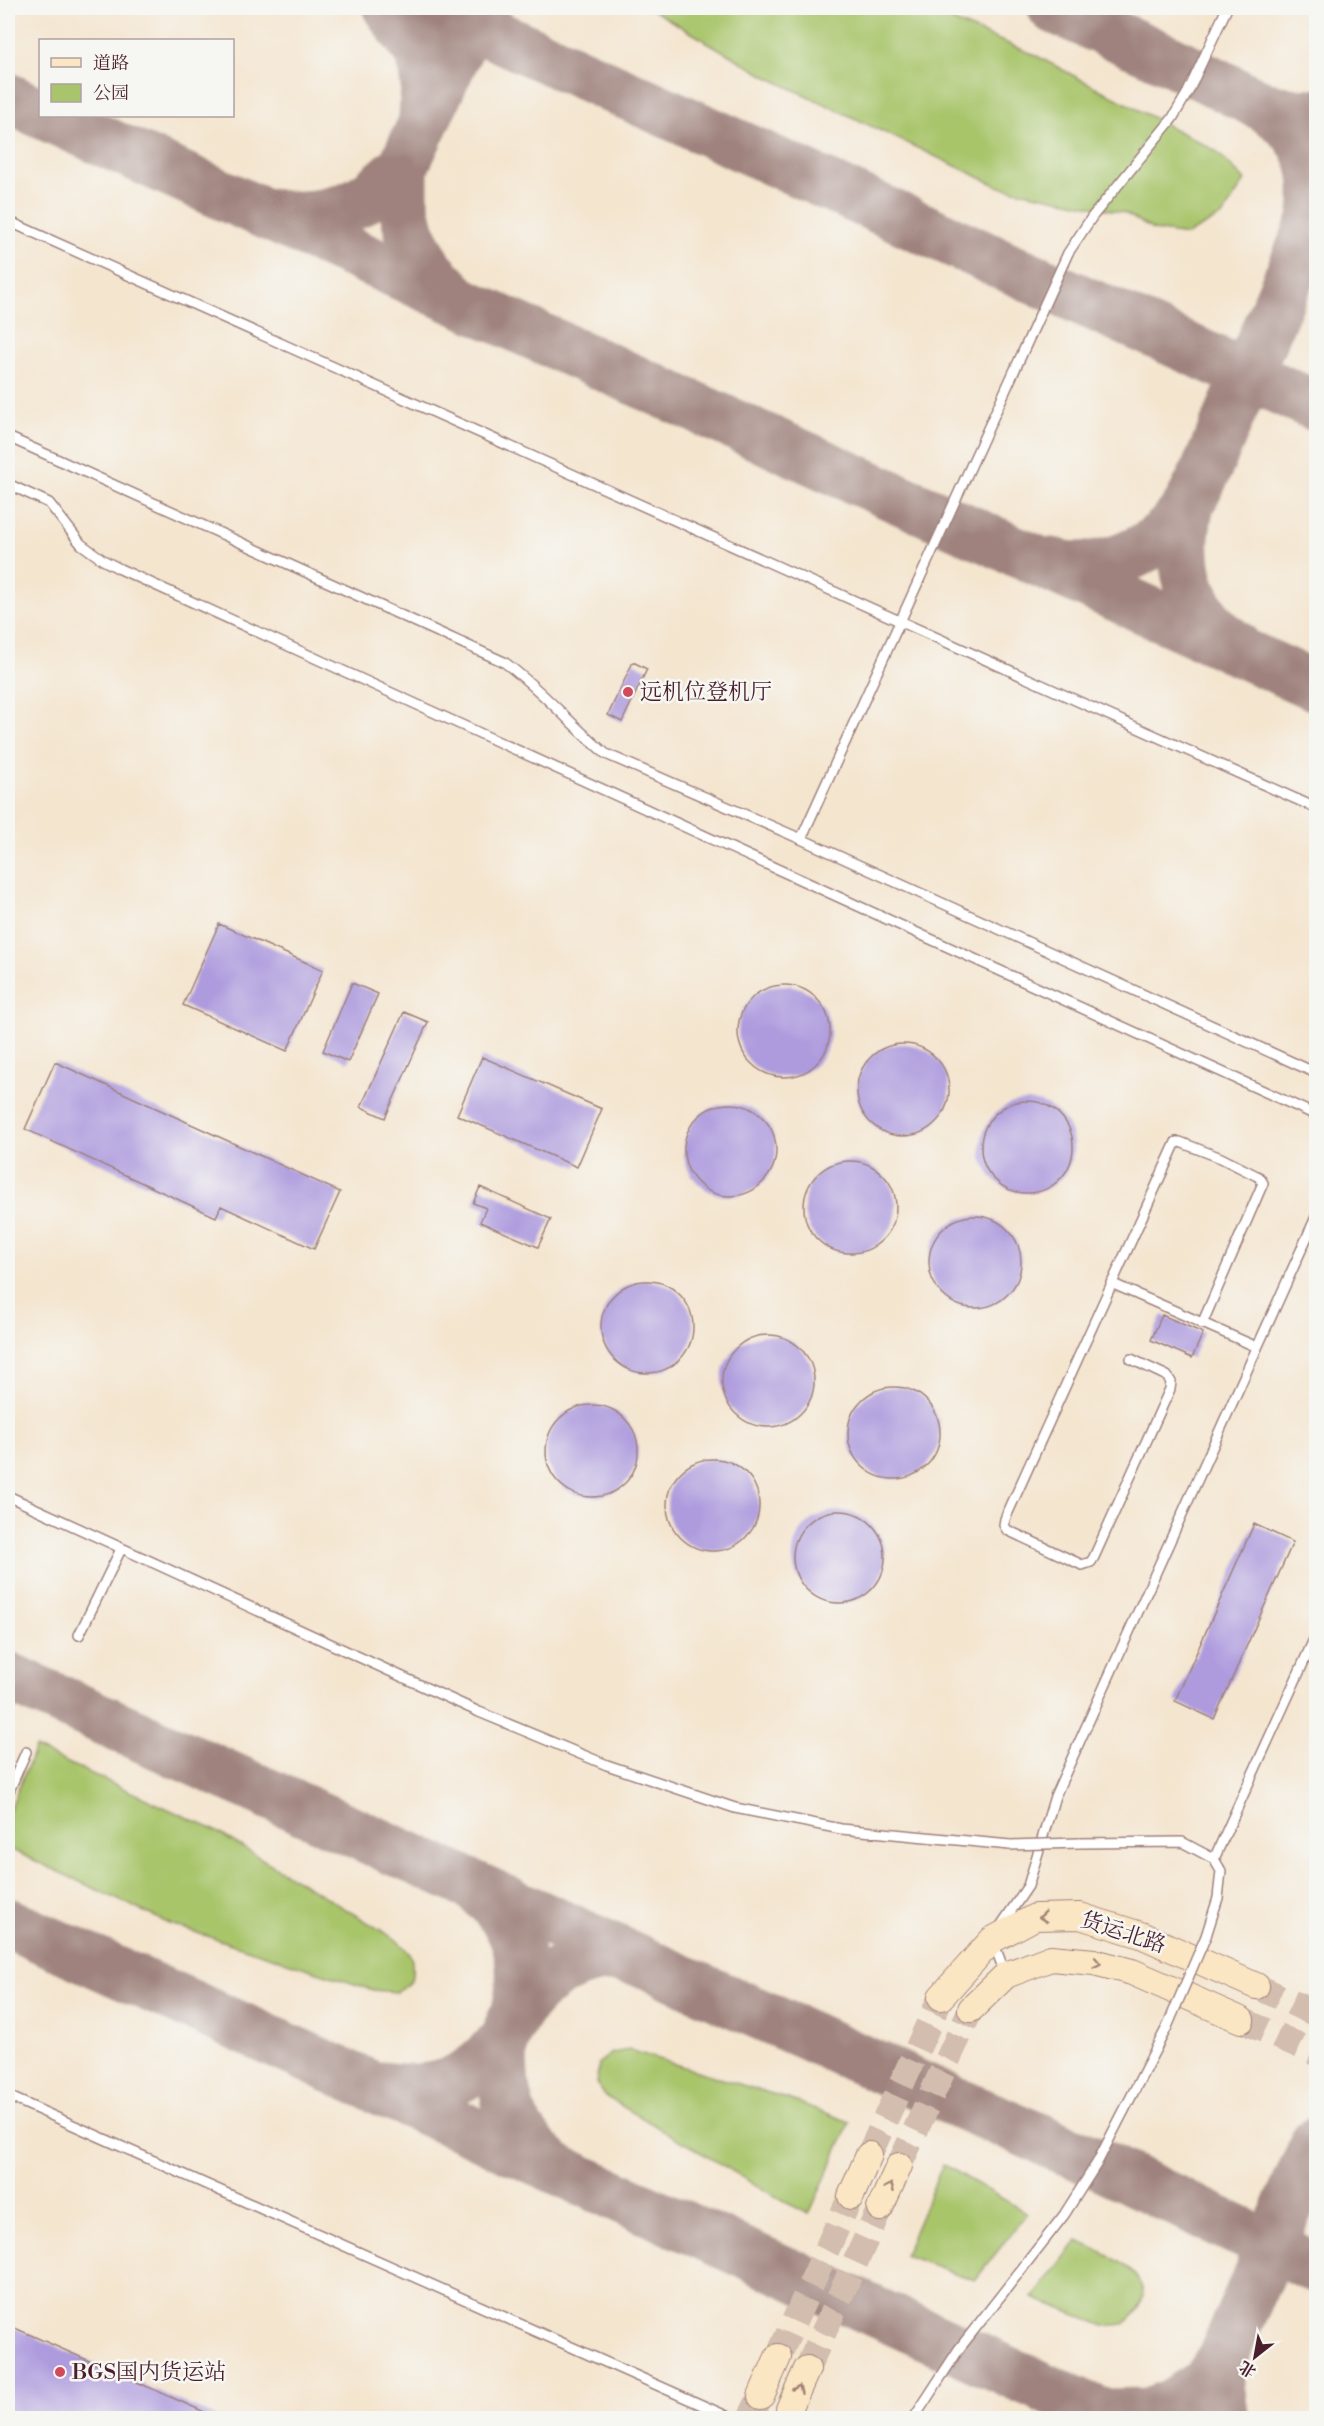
<svg xmlns="http://www.w3.org/2000/svg" width="1324" height="2426" viewBox="0 0 1324 2426" font-family="'Libre Bodoni','Noto Serif SC',serif">
<rect width="100%" height="100%" fill="#f6f6f2"/>
<filter id="ink" filterUnits="userSpaceOnUse"><feTurbulence type="fractalNoise" baseFrequency=".0167" numOctaves="2"/><feDisplacementMap in="SourceGraphic" scale="12" xChannelSelector="R" yChannelSelector="G"/><feConvolveMatrix kernelMatrix="1 2 1 2 8 2 1 2 1" color-interpolation-filters="sRGB"/></filter>
<filter id="wash" filterUnits="userSpaceOnUse"><feTurbulence type="fractalNoise" baseFrequency=".008" numOctaves="4" result="noise"/><feDisplacementMap in="SourceGraphic" scale="24" xChannelSelector="R" yChannelSelector="G"/><feGaussianBlur stdDeviation="1.35" result="paint"/><feColorMatrix in="noise" values="0 0 0 0 0 0 0 0 0 0 0 0 0 0 0 0 0 1.4 0 .05"/><feComposite in="paint" operator="in"/></filter>
<g filter="url(#wash)">
<rect width="100%" height="100%" fill="#f4e5cf"/>
<!-- green -->
<path fill="#a8c56b" stroke="#79724b" stroke-width="1.5" d="M649,8H921L1033,54L1216,151L1245,180L1223,215L1187,235L1153,230L1125,213L1000,187L767,77Z
M35,1748L212,1829L394,1938C412,1953 415,1959 411,1981L397,1992L373,1990L170,1924L8,1848V1814Z
M629,2050L794,2101L850,2122L809,2214L785,2202L608,2098L596,2084L599,2063L612,2053Z
M943,2164L1027,2213L975,2280L904,2255Z
M1077,2241C1102,2253 1160,2273 1138,2310C1135,2315 1129,2320 1124,2324L1104,2326L1033,2298Z"/>
<g fill="none" stroke-linecap="round" stroke-linejoin="round">
<!-- taxiway -->
<path stroke="#9f827d" stroke-width="51" d="M388,8L421,54L426,84L424,117
M435,8L1316,406
M1053,8L1170,60L1265,107L1288,113L1316,114
M8,98L40,113
M1265,107C1309,134 1321,170 1313,219
M47,116L1316,686
M272,214C303,220 345,214 371,194C382,186 393,176 403,167
M456,298L430,271L410,234L403,203V167L477,8
M1189,505C1176,558 1186,613 1235,645
M1052,563C1097,576 1152,553 1180,517C1191,504 1197,488 1205,473L1316,214
M8,1677L969,2108L1097,2163L1316,2268
M477,1889C519,1924 529,1961 516,2014
M8,1923L1112,2418
M382,2087C436,2095 470,2082 504,2039
M550,2164C535,2150 522,2137 513,2118C506,2105 504,2089 503,2074C502,2063 501,2049 505,2038C520,1993 567,1955 616,1957C623,1958 631,1959 638,1961
M1216,2373L1222,2359L1219,2385L1224,2418
M1101,2414L1149,2413L1172,2404L1206,2383L1222,2359L1316,2142"/>
</g>
<g id="blocks">
<!-- building -->
<path fill="#ae9bde" d="M633,662L647,669L622,722L608,715Z
M219,924L323,970L287,1051L183,1005Z
M352,983L378,994L348,1062L323,1051Z
M738 1031a46 46 0 1 1 92 0a46 46 0 1 1-92 0Z
M404,1012L428,1022L385,1118L361,1107Z
M857 1090a46 46 0 1 1 92 0a46 46 0 1 1-92 0Z
M482,1057L602,1109L577,1167L457,1115Z
M55,1062L340,1192L314,1249L221,1206L216,1217L25,1129Z
M981 1147a46 46 0 1 1 92 0a46 46 0 1 1-92 0Z
M684 1150a46 46 0 1 1 92 0a46 46 0 1 1-92 0Z
M804 1207a46 46 0 1 1 92 0a46 46 0 1 1-92 0Z
M480,1187L551,1219L538,1247L480,1222L486,1208L473,1203Z
M929 1262a46 46 0 1 1 92 0a46 46 0 1 1-92 0Z
M601 1327a46 46 0 1 1 92 0a46 46 0 1 1-92 0Z
M1162,1315L1203,1333L1192,1358L1151,1340Z
M722 1381a46 46 0 1 1 92 0a46 46 0 1 1-92 0Z
M848 1433a46 46 0 1 1 92 0a46 46 0 1 1-92 0Z
M546 1451a46 46 0 1 1 92 0a46 46 0 1 1-92 0Z
M667 1505a46 46 0 1 1 92 0a46 46 0 1 1-92 0Z
M793 1557a46 46 0 1 1 92 0a46 46 0 1 1-92 0Z
M1254,1524L1293,1542L1214,1719L1175,1701Z
M8,2325L218,2418H8Z"/>
</g>
</g>
<g filter="url(#ink)">
<use href="#blocks" fill-opacity="0" stroke="#9f827d" stroke-width="1.5"/>
<g fill="none" stroke-linecap="round" stroke-linejoin="round">
<!-- secondary-tunnel -->
<path stroke="#d2bdae" stroke-width="26" stroke-dasharray="26 13" stroke-linecap="butt" d="M1256,1986L1316,2014
M1241,2020L1316,2053
M869,2155L941,1997
M899,2166L971,2009
M778,2357L851,2196
M807,2369L880,2208
M750,2418L761,2396"/>
<defs>
<path id="service" d="M8,221L1316,808
M8,437L504,662C541,689 570,724 606,754L801,839L1316,1073
M8,484L49,503L81,544L103,560L120,569L1316,1115
M801,839L1068,253L1092,217L1172,119L1188,92L1227,8
M1111,1283L1257,1347
M1131,1359L1167,1376L1171,1382L1170,1389L1094,1557L1091,1562L1082,1565L1007,1530L1004,1525L1005,1519L1176,1142H1180L1221,1158L1259,1177L1263,1183L1202,1324
M8,1496L479,1712L607,1765L735,1808L841,1829L1010,1845
M79,1635L121,1549
M8,1793L26,1752
M1079,1843L1182,1842L1214,1859L1221,1871L1218,1898L1206,1936
M1214,1859L1316,1635
M1000,1927L1028,1886L1055,1796L1316,1217
M994,1944L1005,1973
M8,2096L731,2418
M914,2418L959,2349L1064,2215L1097,2163L1167,2027"/>
<path id="secondary" d="M941,1997L992,1940L1035,1917L1080,1916L1141,1935L1256,1986
M971,2009L1006,1975L1051,1958L1094,1962L1132,1972L1241,2020
M851,2196L869,2155
M880,2208L899,2166
M761,2396L778,2357
M789,2409L807,2369"/>
</defs>
<!-- service casing -->
<use href="#service" stroke="#9f827d" stroke-width="12"/>
<!-- secondary casing -->
<use href="#secondary" stroke="#9f827d" stroke-width="28"/>
<!-- service -->
<use href="#service" stroke="#fff" stroke-width="9"/>
<!-- secondary -->
<use href="#secondary" stroke="#fbe6c3" stroke-width="26"/>
<defs>
<path id="service-bridge" d="M1010,1845L1079,1843
M1167,2027L1206,1936"/>
</defs>
<!-- service-bridge casing -->
<use href="#service-bridge" stroke="#9f827d" stroke-width="12" stroke-linecap="butt"/>
<!-- service-bridge -->
<use href="#service-bridge" stroke="#fff" stroke-width="9"/>
</g>
<!-- one-way arrows -->
<defs><path id="oneway-chevron" d="M-2-3.5L2.5 0L-2 3.5" fill="none" stroke-width="1.6" stroke-linecap="round" stroke-linejoin="round" transform="scale(1.5)"/></defs>
<g stroke="#a28277">
<use href="#oneway-chevron" transform="translate(1043 1917) rotate(175)"/>
<use href="#oneway-chevron" transform="translate(1097 1963) rotate(11)"/>
<use href="#oneway-chevron" transform="translate(890 2187) rotate(-66)"/>
<use href="#oneway-chevron" transform="translate(798 2389) rotate(-66)"/>
</g>
</g>
<!-- markers -->
<g fill="#d1495b" stroke="#f6f6f2" stroke-width="2">
<circle cx="628" cy="692" r="6"/>
<circle cx="60" cy="2372" r="6"/>
</g>
<g text-anchor="middle" dominant-baseline="central" stroke-width="5" stroke-linejoin="round" paint-order="stroke">
<!-- poi labels -->
<g font-size="22" fill="#4a1f2b" stroke="#f6f6f2" text-anchor="start">
<text x="640" y="692">远机位登机厅</text>
<text x="72" y="2372">BGS国内货运站</text>
</g>
<!-- street labels -->
<g font-size="22" fill="#4a1f2b" stroke="#f6f6f2">
<text transform="translate(1123 1933) rotate(18)">货运北路</text>
</g>
</g>
<!-- margin -->
<rect width="1324" height="2426" fill="none" stroke="#f6f6f2" stroke-width="30"/>
<!-- legend -->
<rect x="39" y="39" width="195" height="78" fill="#f6f6f2" stroke="#b1a0a2" stroke-width="1.5"/>
<rect x="51" y="58" width="30" height="9" fill="#fbe6c3" stroke="#b1a0a2" stroke-width="1.5"/>
<text x="93" y="69" font-size="18" fill="#4a1f2b">道路</text>
<rect x="51" y="84" width="30" height="18" fill="#a8c56b" stroke="#b1a0a2" stroke-width="1.5"/>
<text x="93" y="99" font-size="18" fill="#4a1f2b">公园</text>
<!-- north arrow -->
<g transform="translate(1255 2357) rotate(211)" stroke="#f6f6f2" stroke-width="4.5" paint-order="stroke">
<path d="M0-4.5L10 22L0 15L-10 22Z" fill="#4a1f2b"/>
<text y="-9" font-size="16" font-weight="bold" text-anchor="middle" fill="#4a1f2b">北</text>
</g>
</svg>
